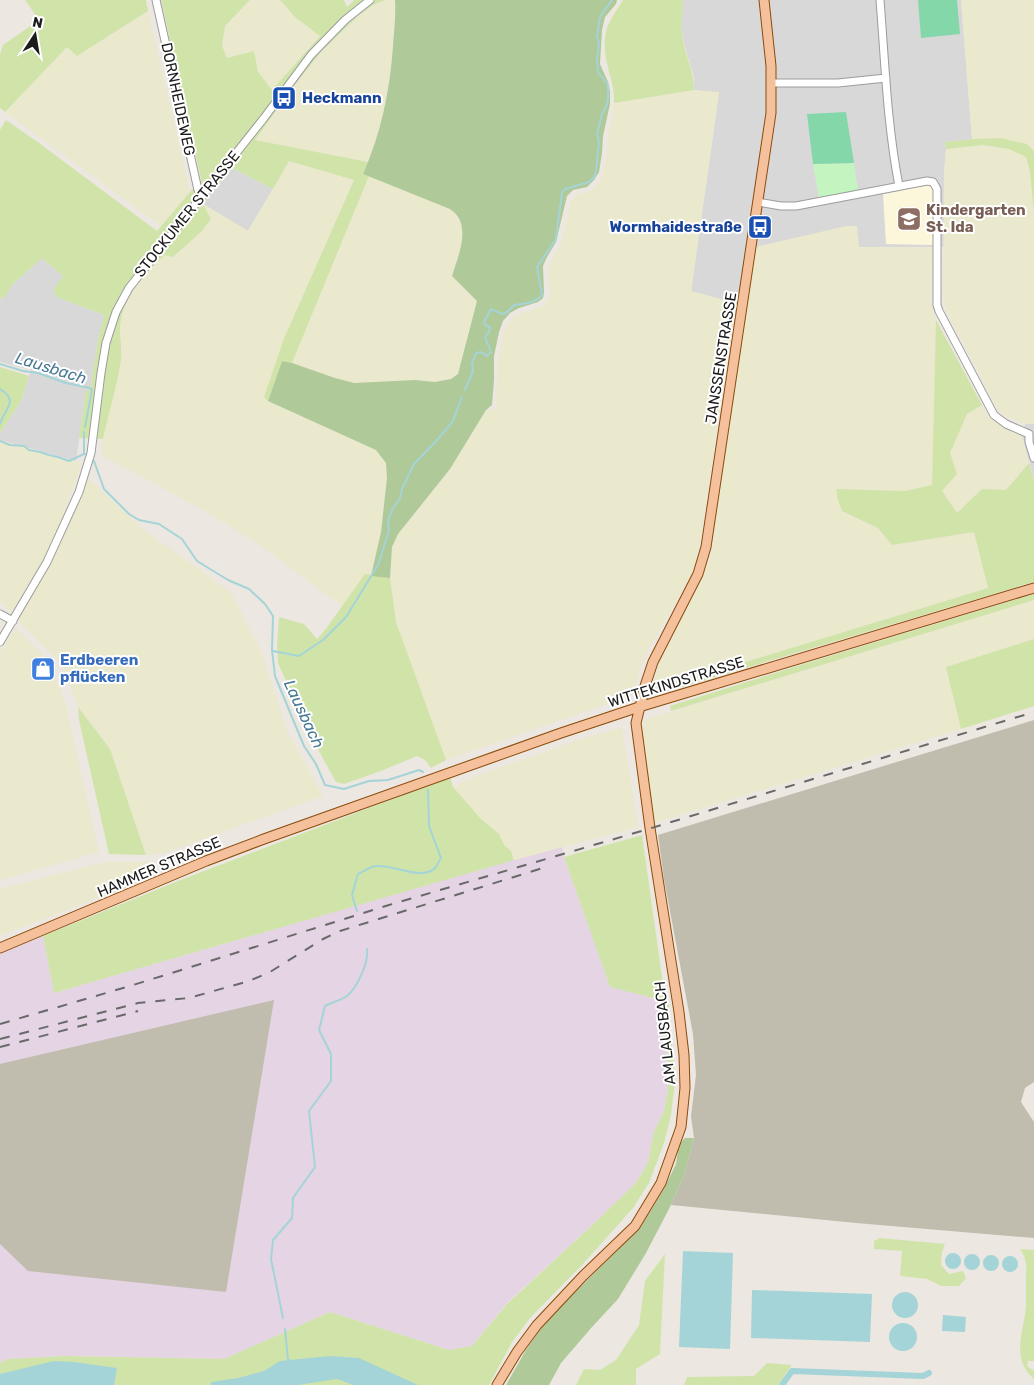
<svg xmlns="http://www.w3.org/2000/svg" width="1034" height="1385" viewBox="0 0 1034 1385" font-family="Rubik,sans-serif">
<rect width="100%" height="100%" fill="#ece7e1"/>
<!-- residential -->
<path fill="#d9d8d8" d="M683,0H961L972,139L945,142L946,149L944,174V247H858L746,306L691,292L719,93L694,90V77L683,40L681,22Z
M232,168L273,189L248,231L203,204Z
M42,258L63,276L57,297L104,315L98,339L91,386L86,393L76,461L0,440V433L21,401L31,370L0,362V298L3,299L13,284Z
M1025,424H1034V480L1022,435Z"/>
<!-- industrial -->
<path fill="#e5d4e4" d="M562,847L564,857L610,986L646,996L661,1002L668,1065V1089L664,1111L654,1132L648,1162L642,1173L635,1184L588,1229L507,1303L472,1346L449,1350L330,1312L225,1359L64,1356L7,1359L0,1363V953L43,936L54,993L499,864Z"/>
<!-- education -->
<path fill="#fcf7da" d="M928,185L933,188V245L886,244L883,194Z"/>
<!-- construction -->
<path fill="#c0bdae" d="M1034,720V1082L1025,1088L1021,1102L1034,1122V1238L856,1223L671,1205L684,1175L694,1138L691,1116L696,1075L693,1034L664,879L658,835Z
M274,1000L226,1292L28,1271L0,1244V1064Z"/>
<!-- farmland -->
<path fill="#eae8cd" d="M250,0H280L295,17L320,35L272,91L258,72L254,51L227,58L222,46L225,27Z
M385,0H395L392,59L382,119L368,162L254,140L293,87L321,52L358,17L373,5Z
M961,0H1034V151L1027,144L1001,138L972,139Z
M148,11L190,192L161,226L5,112L67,47L77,56Z
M694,90L719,92L691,291L736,303L701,537L694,570L679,597L647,652L642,663L633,695L446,760L396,622L390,578L392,547L398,534L450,469L486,410L496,409L498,357L503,334L508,324L515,316L543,306L548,300L550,293L548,276V267L561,244L571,201L578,194L590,191L600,182L603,174L607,154L608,137L614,103Z
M983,145L1009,149L1026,157L1030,172L1034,213V424H1025L1007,417L998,410L945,308L943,296L944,174L946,149Z
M289,161L354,180L283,341L264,397L268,401L376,450L386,463L387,478L381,532L371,576L365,575L342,606L254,541L203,510L103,456L101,449L121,360L122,352L120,328L125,303L133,287L148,270L165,255L174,257L202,231L211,219L203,204L248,231Z
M369,176L450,209L455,213L462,228V242L452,276L477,301L458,375L451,379L435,382L415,380L354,383L335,378L292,363Z
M846,226H857L859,247H932L931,304L936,320L932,485L905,491L837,489L842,511L878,528L892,545L974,532L988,588L739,664L652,688L658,665L664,650L699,585L711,557L714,524L755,247Z
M982,405L988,415L1003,427L1022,435L1029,463L1006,490L982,489L957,513L941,491L957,474L950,453L967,414Z
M0,440L82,463L57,533L43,560L11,613L0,601Z
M87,477L141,528L231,592L262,654L287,731L323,796L164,853L146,855L110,749L78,707L63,665L17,620L54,556L80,497Z
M1034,600V639L946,667L961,729L651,824L642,740L644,720Z
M16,628L52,665L66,706L99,852L0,880V652Z
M622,727L638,827L514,860L511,851L504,845L499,834L480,818L453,787L484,773L575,741Z
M104,862H152L159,874L0,936V889Z"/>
<!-- grass -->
<path fill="#d0e4aa" d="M25,0H146L148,11L77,56L67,47L5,112L0,108V55L3,45L39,20Z
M161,0H250L225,26L222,46L227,58L254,51L258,72L272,90L320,36L295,17L280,0H344L347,7L354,0H385L373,5L358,16L321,52L293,87L255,140L368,162L363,174L369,176L292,363L282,361L268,401L264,397L283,341L354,180L289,161L273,189L232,168L203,204L211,219L202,231L173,257L165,255C142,276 122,295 120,329C120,339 122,349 121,360C117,386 109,412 103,439L79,438L86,393L91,386L98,339L104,315L57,297L53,290L63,276L42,258L13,284L3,299L0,297V130L6,120L39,143L157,231L201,179Z
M623,0H683C683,13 680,26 683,40C686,58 694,70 694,90L614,103C614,97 614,90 612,83C608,66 602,51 606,32C609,20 617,10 623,0Z
M1001,138L1027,144L1034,151V213L1030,172L1026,157L1009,149L983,145L946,149L945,142L972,139Z
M936,320L982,405L967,414L950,453L957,474L942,491L957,513L982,489L1006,490L1029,463L1034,480V582L685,686L653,693L652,688L739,664L988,588L974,532L892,545L878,528L842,511L838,500L836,489L905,491L932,485Z
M0,367L29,376L21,401L0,433Z
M365,574L390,578L396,622L446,760L431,768L425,760L417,756L381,771L344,784L336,782L308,731L278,663L277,646L279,617L304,624L317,639L325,630Z
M1034,594V600L671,711L670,706L794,667Z
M1034,639V706L961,729L946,667Z
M78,707L110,749L146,855L109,854L79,720Z
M450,777L453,787L468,804L480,818L499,834L504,845L511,851L514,860L54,993L43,936L178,881Z
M642,835L663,984L669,1006L675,1080L671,1115L664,1143L649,1183L633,1208L581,1266L530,1318L512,1342L489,1385H0V1363L7,1359L64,1356L224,1359L330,1312L449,1350L472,1346L507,1304L588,1229L635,1184L642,1173L648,1162L654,1132L664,1111L668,1089V1065L662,1002L646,996L610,987L564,857Z
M880,1238L945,1244L942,1252L941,1265L949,1274L963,1271L966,1278L959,1286H941L927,1279L900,1276L902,1251L874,1249V1241Z
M1020,1249L1034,1250V1361H1028L1027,1366L1034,1371V1379C1010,1358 1024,1332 1026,1306C1026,1297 1026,1288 1026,1279C1026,1266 1028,1261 1020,1249Z
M665,1254L660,1354L636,1369V1385H576L584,1369L600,1370L616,1360L639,1325L645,1281Z
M767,1363L792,1365L778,1385H684L687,1377L754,1376Z"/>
<!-- forest -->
<path fill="#afc998" d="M395,0H617L616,4L605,17L602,30L600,64L608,82L610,92V104L603,136L602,153L599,172L594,180L587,187L573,190L567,196L556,242L547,257L543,266L544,293L543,298L538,302L519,308L510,313L503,321L499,332L494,356V380L492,405L486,410L450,469L398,534L392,547L390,578L371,576L381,532L387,478L386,463L376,450L268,401L282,361L292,363L335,378L354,383L415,380L435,382L451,379L458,374L477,301L452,276C458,256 473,224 450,209L363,174C381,134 390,90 393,46C394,31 396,15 395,0Z
M685,1138H694L684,1175L671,1205L646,1253L618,1299L592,1327L561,1363L549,1385H506L526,1350L547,1320L640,1228L664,1189L676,1164L679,1144Z"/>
<!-- park -->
<path fill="#c4f5c0" d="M854,163L858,191L819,198L813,164Z"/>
<!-- pitch -->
<path fill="#83d7a9" d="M918,0H957L960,34L921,38Z
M846,112L854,163L813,164L807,114Z"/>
<!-- water -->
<path fill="#a4d4d7" d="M683,1251L733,1253L730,1349L679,1347Z
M945 1261a8 8 0 1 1 16 0a8 8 0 1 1-16 0Z
M964 1262a8 8 0 1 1 16 0a8 8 0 1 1-16 0Z
M983 1263a8 8 0 1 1 16 0a8 8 0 1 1-16 0Z
M1002 1264a8 8 0 1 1 16 0a8 8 0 1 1-16 0Z
M752,1290L872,1294L870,1342L751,1338Z
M892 1305a13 13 0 1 1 26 0a13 13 0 1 1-26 0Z
M943,1315L966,1317L965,1332L942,1331Z
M889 1337a14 14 0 1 1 28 0a14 14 0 1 1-28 0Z
M330,1356L359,1358L418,1385H353L337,1379L298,1385H211V1382L238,1378L264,1371L280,1361Z
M54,1361L74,1362L117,1368L114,1385H0V1374Z"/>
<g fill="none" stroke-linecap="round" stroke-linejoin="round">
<!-- stream -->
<path stroke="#a4d4d7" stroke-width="2" d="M0,364L23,371L38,373L66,383L90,388L92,390L85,427
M0,389C20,401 4,409 0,424
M465,390L473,371L472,364L476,353L481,352L487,356L491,352L485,337L489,332L490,327L485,325L484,322L491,309C505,316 504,316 514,305C524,304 535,303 542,295L537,267L556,239L562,192L565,189L589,182L594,177L596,171L599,142L597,134L602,114L607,105L608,98V85L598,72L597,60L599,42L597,37L600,17L612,0
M84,432V454H85
M0,441L10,445L24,446L29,450L40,452L49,455L58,457L69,461L84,454
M94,461L104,489L129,514L139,520L159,524L182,539L197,561L228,580L249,589L265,604L273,616L272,650L275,676L304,746L316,764L325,785L344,789L369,781L388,780L419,770L423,772
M273,651L299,656L323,640L346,617L378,565L389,531L388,521L392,510L400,498L402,489L414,464L438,439L453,421L462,397
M357,911L352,895L358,874C363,872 371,866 376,866C392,864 422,881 435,868C437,866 439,861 441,858L429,826L428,790
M283,1318L271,1259L273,1240L292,1218L293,1198L315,1167L309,1111L331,1081V1054L319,1030L325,1006C331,1003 341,1000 347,996C357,988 369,962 367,949
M285,1329L288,1360H290"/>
<!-- canal -->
<path stroke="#a4d4d7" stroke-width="6" d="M782,1385L792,1371L923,1376L929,1373"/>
<defs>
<path id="minor" d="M156,0L198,190L203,196
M880,0C885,62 887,124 899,186
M772,83H838L886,78
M758,202L781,206H796L927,181L933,182L937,189V305L939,311L994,415L1006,424L1029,434
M1029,434V442L1034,458
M0,614L13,621
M0,642L47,562L79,492L91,453L101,373L106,343L116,312L129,288L264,118L311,55L345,20L370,0"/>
<path id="major" d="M0,948L206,861L264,839L561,733L639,707L1034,588
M497,1385L517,1352L537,1325L583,1276L635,1226L661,1183L681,1127L685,1088L684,1055L679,1012L650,828L636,723L645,686L653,662L698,574L706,547L771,113V66L764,0"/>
</defs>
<!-- minor casing -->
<use href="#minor" stroke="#9c9c9c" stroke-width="9"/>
<!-- major casing -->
<use href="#major" stroke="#894a0a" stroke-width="11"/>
<!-- minor -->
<use href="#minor" stroke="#fff" stroke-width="7"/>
<!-- major -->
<use href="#major" stroke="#f5c19d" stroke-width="9"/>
<!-- rail -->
<path stroke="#696969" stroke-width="2" stroke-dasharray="10 10" stroke-linecap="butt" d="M0,1024L130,986L389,905L645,830L1034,712
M0,1039L138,1003L189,998L249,981L270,972L323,939L340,931L546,867
M0,1047L138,1011"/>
</g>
<!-- icons -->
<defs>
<symbol id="bus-square" viewBox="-11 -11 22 22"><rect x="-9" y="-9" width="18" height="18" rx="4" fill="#1a4fb4" stroke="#fff"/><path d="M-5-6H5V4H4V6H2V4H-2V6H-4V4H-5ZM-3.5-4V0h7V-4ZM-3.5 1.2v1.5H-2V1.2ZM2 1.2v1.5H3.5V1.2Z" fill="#fff"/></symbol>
<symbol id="school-square" viewBox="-11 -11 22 22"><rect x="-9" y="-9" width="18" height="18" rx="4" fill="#8d6e63" stroke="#fff"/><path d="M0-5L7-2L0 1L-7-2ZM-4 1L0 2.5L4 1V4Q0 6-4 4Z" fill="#fff"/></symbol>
<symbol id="shop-square" viewBox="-11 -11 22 22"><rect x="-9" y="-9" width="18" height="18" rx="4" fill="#3f7fe0" stroke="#fff"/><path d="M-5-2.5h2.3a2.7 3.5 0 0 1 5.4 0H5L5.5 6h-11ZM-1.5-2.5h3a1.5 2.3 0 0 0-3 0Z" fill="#fff"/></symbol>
</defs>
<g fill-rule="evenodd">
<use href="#bus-square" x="270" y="84" width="28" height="28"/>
<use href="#school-square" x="895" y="205" width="28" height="28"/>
<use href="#bus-square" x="746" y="213" width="28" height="28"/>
<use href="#shop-square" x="29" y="655" width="28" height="28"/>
</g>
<g text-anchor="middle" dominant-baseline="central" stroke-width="4" stroke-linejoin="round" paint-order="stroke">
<!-- transit labels -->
<g font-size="15" font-weight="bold" fill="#164399" stroke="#fff" text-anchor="start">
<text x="302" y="98">Heckmann</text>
<text x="742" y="227" text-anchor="end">Wormhaidestraße</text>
</g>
<!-- street labels -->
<g font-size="15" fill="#1b1b1b" stroke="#fff">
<text transform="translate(178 99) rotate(78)">DORNHEIDEWEG</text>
<text transform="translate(187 214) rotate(-51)">STOCKUMER STRASSE</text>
<text transform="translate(721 358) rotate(-81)">JANSSENSTRASSE</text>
<text transform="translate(676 682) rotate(-17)">WITTEKINDSTRASSE</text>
<text transform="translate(159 867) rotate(-23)">HAMMER STRASSE</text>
<text transform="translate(665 1033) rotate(-96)">AM LAUSBACH</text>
</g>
<!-- education labels -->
<g font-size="15" font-weight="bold" fill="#785e54" stroke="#fff" text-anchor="start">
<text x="926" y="210">Kindergarten<tspan x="926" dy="17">St. Ida</tspan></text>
</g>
<!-- shop labels -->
<g font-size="15" font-weight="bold" fill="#366cbe" stroke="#fff" text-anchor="start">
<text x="60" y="660">Erdbeeren<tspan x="60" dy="17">pflücken</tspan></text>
</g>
<!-- water labels -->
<g font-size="16" font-style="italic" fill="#497b94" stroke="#fff">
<text transform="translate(51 368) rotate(17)">Lausbach</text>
<text transform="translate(304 714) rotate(65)">Lausbach</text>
</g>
</g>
<!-- north arrow -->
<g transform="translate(35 35) rotate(12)" stroke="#ffffff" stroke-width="4" paint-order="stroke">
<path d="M0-4L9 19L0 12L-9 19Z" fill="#1b1b1b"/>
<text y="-8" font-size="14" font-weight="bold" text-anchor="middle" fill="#1b1b1b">N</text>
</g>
</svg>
